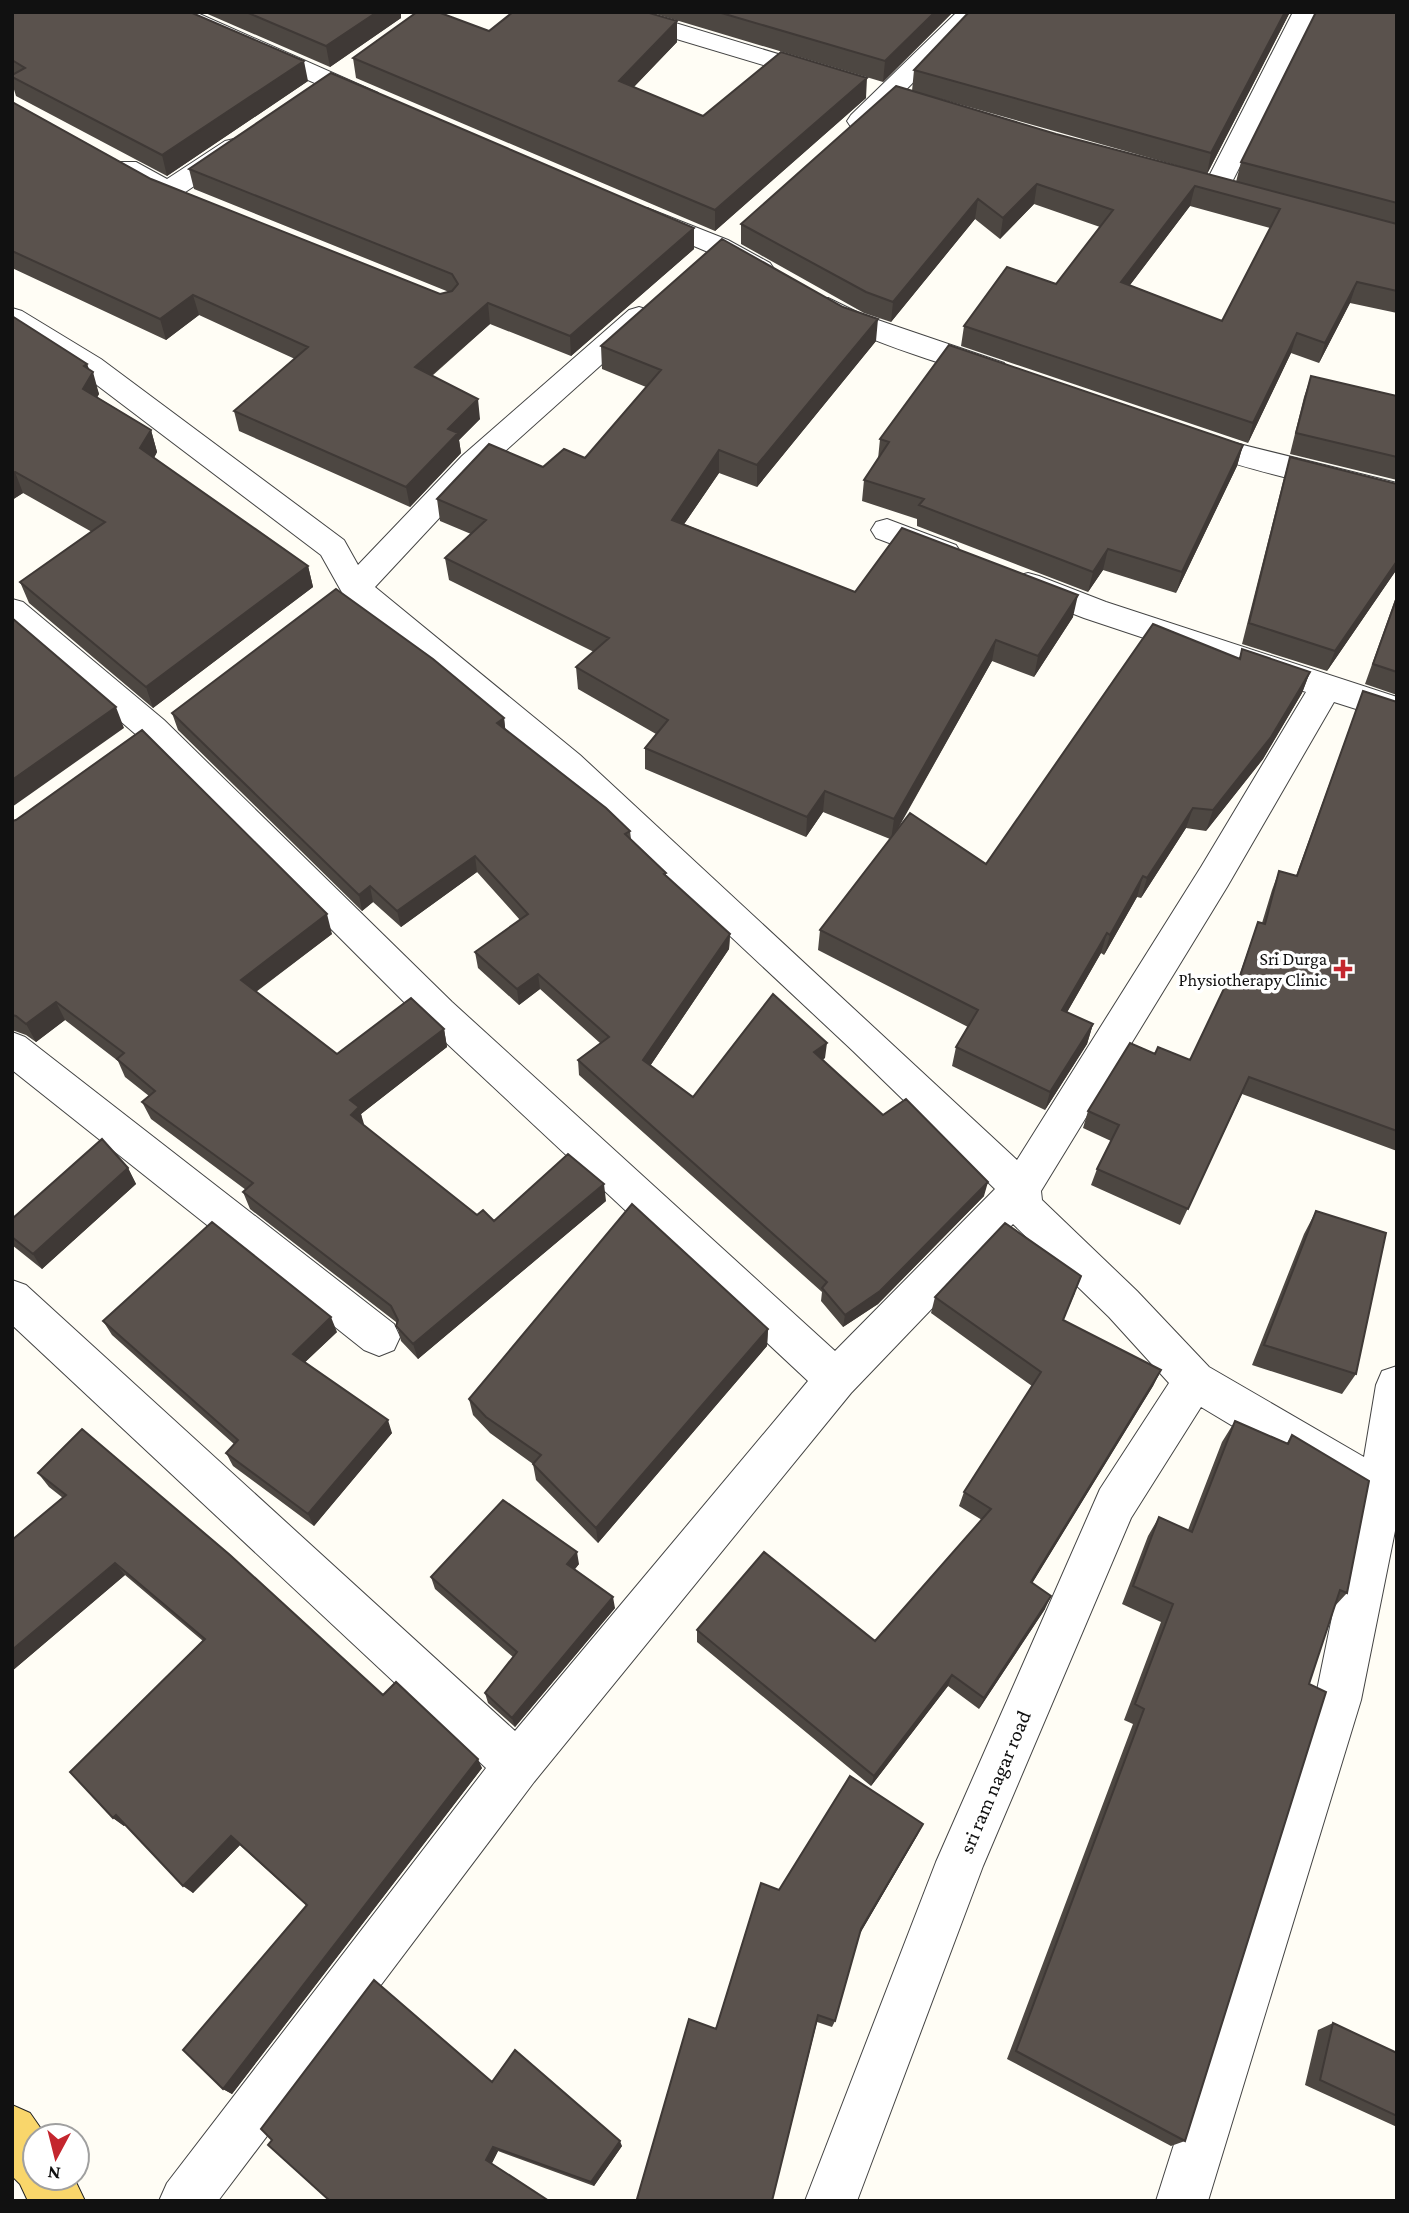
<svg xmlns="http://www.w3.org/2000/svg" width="1409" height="2213" viewBox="0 0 1409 2213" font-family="'Crimson Pro',serif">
<rect width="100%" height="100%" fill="#fffdf5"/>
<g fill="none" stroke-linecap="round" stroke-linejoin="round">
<defs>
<path id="minor" d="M162,12H195L378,93L382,98L378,103H360L165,17Z
M600,12H639L831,70L835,75L831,80H813L603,17Z
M957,12H983L869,127H851L847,121L851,115Z
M1293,12H1318L1229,188L1226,194H1206L1203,188Z
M234,139L243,141L247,147L243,153L178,197L168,199L118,174L114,168L118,162H136L167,179L225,141Z
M647,208L728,240L770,263L774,269L770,275L760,278L750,275L708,252L637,222L633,216L637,210Z
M828,298L863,315L1004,363L1009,370L1004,377L994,379C962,371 829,330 814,307L818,301Z
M639,307L649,310L653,316L649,322L484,470L375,587L580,755L1017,1160L1201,867L1306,692L1084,618L1017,592L1012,584L1017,576L1028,573L1039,576L1106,602L1397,697V722L1334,702L1227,887L1041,1191L1042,1200L1137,1291L1209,1367L1364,1457L1376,1385L1382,1371L1397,1366V1521L1361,1700L1208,2201H1156L1315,1700L1356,1500L1201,1407L1131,1518L983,1866L857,2201H805L936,1862L1100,1489L1169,1383L1109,1317L1013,1224L851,1393L534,1782L218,2201H159L167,2183L486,1768L12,1325V1280L26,1285L515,1731L808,1381L426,1024L140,738L12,628V599L23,602L164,720L452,1002L835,1351L995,1189L853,1051L556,773L344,596L321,555L81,373L12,330V308L22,311L101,359L344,540L358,565L462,456L629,310Z
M1189,428L1231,442L1397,483V504C1362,496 1187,458 1174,438L1178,431Z
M887,519L956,545L961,553L956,561L945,564L876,538L871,530L876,522Z
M12,1032L25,1037L394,1324L400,1337L394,1350L379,1356L364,1350L12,1070Z"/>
<path id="major" d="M12,2105L30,2113L46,2136H35V2178H74L85,2201H28L20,2184L12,2176Z"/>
</defs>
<!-- minor casing -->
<use href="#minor" stroke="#444" stroke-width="2"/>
<!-- major casing -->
<use href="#major" stroke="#222" stroke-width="2"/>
<!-- minor -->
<use href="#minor" fill="#fff" fill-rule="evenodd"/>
<!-- major -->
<use href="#major" fill="#f9d66b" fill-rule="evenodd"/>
</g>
<!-- wall -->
<path fill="#4d4742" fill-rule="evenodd" d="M12,12L308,81L167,176L16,96L12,83Z
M203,12H401V18L330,67Z
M649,12H953L883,82Z
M1290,12L1207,174L912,91L914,70Z
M1397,12V313L1350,303L1319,363L1291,353L1248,443L961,346L964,326L1056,284L1100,227L1034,204L1000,239L975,219L891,322L864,313L741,244V224L1056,134L1236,182L1241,162ZM1190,206L1270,228L1222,321L1130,285Z
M677,21V42L634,87L703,116L866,98L715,231L356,78L353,58L489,31Z
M12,102L151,179L440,294L449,292L194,189L189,169L694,228V249L571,356L490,324L432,376L480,419L459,440L461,453L410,507L239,431L234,411L295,359L199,315L166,340L12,268Z
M12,316L87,364L99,394L97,397L151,430L157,452L154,458L308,566L313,587L153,708L29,603L20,582L92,532L23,493L12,500Z
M876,341L757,487L719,473L684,524L855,592L1073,617L1034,677L992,661L895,834L986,864L1239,659L1242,649L1310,672L1302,693L1263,759L1206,831L1186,828L1141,898L1137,897L1104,955L1101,953L1067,1012L1093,1024L1087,1044L1045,1110L952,1066L956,1047L968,1027L818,950L820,930L890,839L823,812L806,837L645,769V748L656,734L578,689L576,667L594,652L449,580L445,558L471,534L440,521L437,499L543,467L585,458L646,387L602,369L601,346Z
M1311,376L1397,396V480L1290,454L1304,397Z
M880,439L1243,445L1237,466L1176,593L1103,570L1088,592L917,526V519L862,501L864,480L878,459Z
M1290,457L1397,569L1327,671L1242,644L1284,478Z
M1397,594V695L1365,684Z
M1363,691L1397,702V1151L1242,1094L1180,1225L1091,1185L1097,1169L1111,1141L1083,1128L1088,1111L1155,1054L1190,1060L1238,979L1258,922L1262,923L1272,890L1279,871L1296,876Z
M172,713L504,718L505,729L630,831L631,839L666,873V877L730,934L729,949L650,1066L693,1097L825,1058L822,1060L883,1115L984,1196L878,1304L843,1327L821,1301L822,1292L579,1075L578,1060L600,1043L540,989L519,1005L478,968L475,952L520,920L477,872L401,927L373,902L362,911L178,730Z
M12,821L332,934L256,992L337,1054L444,1029L447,1047L361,1114L363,1125L477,1215L494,1221L606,1201L418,1359L401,1341L396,1322L250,1209L243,1192L246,1190L151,1119L142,1102L149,1096L125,1077L118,1061L65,1020L36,1042L26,1035L12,1030Z
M128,1168L136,1184L42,1269L12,1245V1219Z
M1316,1211L1356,1374L1342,1394L1252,1365L1304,1234Z
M1075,1293L1063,1320L1161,1370L1153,1386L1032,1583L1045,1609L979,1709L948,1686L871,1786L697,1642V1630L875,1641L982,1520L959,1506L964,1492L1032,1386L931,1313L935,1297Z
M103,1321L337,1332L305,1362L392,1433L314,1526L233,1466L226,1453L234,1444L112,1335Z
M768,1329L767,1346L598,1543L536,1480L533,1464L490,1433L473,1415L469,1399Z
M1235,1421L1287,1443L1292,1435L1347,1593L1334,1607L1309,1684L1185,2141L1171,2146L1007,2059L1133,1724L1124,1720L1161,1622L1122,1604L1148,1536L1159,1517L1188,1530L1222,1442Z
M38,1473L383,1695L482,1768L232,2094L223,2089L306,1905L240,1845L193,1893L125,1825L124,1826L113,1818L203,1641L125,1575L12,1671V1540L63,1498L49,1487Z
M579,1564L575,1569L615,1608L515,1727L488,1703L485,1693L513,1657L435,1589L431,1577Z
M918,1834L860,1933L835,2021L832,2027L817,2022L772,2201H638L637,2199L716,2029L779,1890Z
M1333,2023L1397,2053V2127L1305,2085L1318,2030Z
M492,2082L622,2146L594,2186L498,2151L492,2163L330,2201Z"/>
<!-- shaded-wall -->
<path fill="#3f3936" d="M377,12H401V18L330,67L326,46Z
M935,12H953L883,82L885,61Z
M1285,12H1290L1207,174L1211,153Z
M677,21V42L620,101L619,81Z
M304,61L308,81L167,176L162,155Z
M867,78L866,98L715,231V210Z
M1037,184L1034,204L1000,239L1003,218Z
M1195,186L1190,206L1117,302L1121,282Z
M978,199L975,219L891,322L893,302Z
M694,228V249L571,356L570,336Z
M1357,282L1350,303L1319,363L1325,343Z
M193,295L199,315L166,340L160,319Z
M488,303L490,324L418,387L415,367Z
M878,319L876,341L757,487V465Z
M1297,333L1291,353L1248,443L1253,423Z
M87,364L91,376L93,372L99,394L90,411L83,389L84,366Z
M478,399L480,419L459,440L461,453L410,507L406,487L448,429Z
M151,430L157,452L147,470L140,448Z
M1243,445L1237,466L1176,593L1182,572Z
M719,450V473L672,542V520Z
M15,472L23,493L12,500V474Z
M1108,549L1103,570L1088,592L1093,572Z
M1397,561V569L1327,671L1335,651Z
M308,566L313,587L153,708L146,687Z
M1078,595L1073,617L1034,677L1038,656Z
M996,640L992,661L891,840L894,819Z
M1310,672L1302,693L1263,759L1206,831L1213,810Z
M116,707L124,728L12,807V780Z
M504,718L506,735L497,723Z
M825,791L823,812L806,837L807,817Z
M1193,808L1186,828L1141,898L1147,878Z
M475,856L477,872L401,927L397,911Z
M1143,876L1137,897L1104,955L1110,935Z
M370,886L373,902L362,911L359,895Z
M327,914L332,934L247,998L241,980Z
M1107,933L1101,953L1057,1030L1062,1010Z
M730,934L729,949L644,1075L643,1060Z
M538,974L540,989L519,1005L517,989Z
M56,1002L65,1020L36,1042L26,1024Z
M1093,1024L1087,1044L1045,1110L1050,1092Z
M444,1029L447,1047L361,1114L364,1124L356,1132L351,1115L350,1100Z
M827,1043L825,1058L813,1067L814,1052Z
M128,1168L136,1184L42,1269L33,1254Z
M988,1182L984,1196L878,1304L843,1327L845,1315Z
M604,1184L606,1201L418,1359L413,1344Z
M331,1317L337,1332L299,1368L293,1354Z
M768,1329L767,1346L598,1543L596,1528Z
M1161,1370L1153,1386L1025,1595L1031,1582Z
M388,1420L392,1433L314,1526L308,1514Z
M577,1552L579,1564L569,1576L567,1564Z
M115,1563L125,1575L12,1671V1650Z
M1051,1596L1045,1609L979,1709L984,1698Z
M613,1597L615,1608L515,1727L512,1718Z
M952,1675L948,1686L871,1786L874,1776Z
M478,1759L482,1768L232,2094L223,2089Z
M116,1815L126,1824L124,1826L113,1818Z
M923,1824L918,1834L858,1937L861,1929Z
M231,1836L240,1845L193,1893L183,1886Z
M620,2141L622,2146L594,2186L591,2182Z
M493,2147L498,2151L492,2163L486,2160Z"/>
<!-- building -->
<path fill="#5a524d" stroke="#3f3936" stroke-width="2" fill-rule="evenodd" d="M12,12H190L304,61L162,155L12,77V75L25,68L12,60Z
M246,12H377L326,46Z
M417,12H438L489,31L513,12H646L677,21L619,81L703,116L781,52L867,78L715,210L353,58Z
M718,12H935L885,61Z
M969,12H1285L1211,153L914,70Z
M1316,12H1397V203L1241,162Z
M331,73L694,228L570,336L488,303L415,367L478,399L448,429L458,433L406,487L234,411L308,347L193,295L160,319L12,251V102L151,179L440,294L452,291L458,284L452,274L189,169Z
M896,86L1056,134L1397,224V291L1357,282L1325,343L1297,333L1253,423L964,326L1007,267L1056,284L1113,210L1037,184L1003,218L978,199L893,302L866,292L741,224ZM1195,186L1280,209L1222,321L1121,282Z
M722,239L843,307L878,319L757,465L719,450L672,520L855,592L902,528L1078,595L1038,656L996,640L894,819L825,791L807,817L645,748L668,720L576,667L609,638L445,558L486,520L437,499L489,444L543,467L564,449L585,458L661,370L601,346Z
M12,316L87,364L84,366L93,372L83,389L151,430L140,448L308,566L146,687L20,582L105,522L15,472L12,474Z
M949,345L1243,445L1182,572L1108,549L1093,572L919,505L924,499L864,480L889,442L880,439Z
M1311,376L1397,396V457L1296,433Z
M1290,457L1397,484V561L1335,651L1249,623Z
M336,589L433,659L504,718L497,723L606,808L630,831L625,834L666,873L664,874L730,934L643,1060L693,1097L773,994L827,1043L814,1052L883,1115L906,1099L988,1182L880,1291L845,1315L822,1288L827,1282L578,1060L609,1037L538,974L517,989L475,952L528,914L475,856L397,911L370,886L359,895L172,713Z
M1397,597V672L1373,664Z
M12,618L116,707L12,780Z
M1153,624L1240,659L1242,649L1310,672L1271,737L1213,810L1193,808L1147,878L1143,876L1110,935L1107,933L1062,1010L1093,1024L1050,1092L956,1047L978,1010L820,930L910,813L986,864Z
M1363,691L1397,702V1131L1249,1077L1188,1209L1097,1169L1119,1125L1088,1111L1130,1043L1155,1054L1158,1047L1190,1060L1230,976L1239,979L1258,922L1265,924L1279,871L1297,876Z
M142,730L327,914L241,980L337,1054L411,998L444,1029L350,1100L359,1107L351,1115L477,1215L483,1210L494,1221L568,1154L604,1184L413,1344L396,1326L398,1320L391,1306L243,1192L253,1183L142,1102L155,1091L117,1059L124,1053L56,1002L26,1024L16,1016L12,1015V821L16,820Z
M102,1139L128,1168L33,1254L12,1237V1219Z
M632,1204L768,1329L596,1528L533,1464L541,1455L486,1417L469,1399Z
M1316,1211L1386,1233L1356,1374L1264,1345Z
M212,1222L331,1317L293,1354L388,1420L308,1514L226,1453L238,1440L103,1321Z
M1005,1223L1081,1276L1063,1320L1161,1370L1031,1582L1051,1596L984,1698L952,1675L874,1776L697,1630L764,1552L875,1641L991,1509L964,1492L1041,1372L935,1297Z
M1235,1421L1288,1444L1292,1435L1369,1481L1347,1593L1340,1590L1309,1684L1326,1692L1185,2141L1016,2051L1144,1709L1135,1704L1173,1604L1133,1586L1159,1517L1192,1532Z
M82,1429L230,1555L383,1695L396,1682L478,1759L223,2089L183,2050L307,1905L231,1836L183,1886L116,1815L113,1818L70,1772L205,1639L115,1563L12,1650V1540L66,1495L38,1473Z
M503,1500L577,1552L567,1564L613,1597L512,1718L485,1693L517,1652L431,1577Z
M850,1776L923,1824L861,1929L835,2021L818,2015L772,2201H642L637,2199L689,2019L716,2029L761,1883L779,1890Z
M374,1980L492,2082L515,2050L620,2141L591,2182L493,2147L486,2160L549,2201H330L268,2145L272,2140L261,2129Z
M1333,2023L1397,2053V2116L1320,2080Z"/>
<!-- markers -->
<path fill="#c4262e" stroke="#fff" stroke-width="2.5" d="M1339.5 958.5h7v7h7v7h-7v7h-7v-7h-7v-7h7z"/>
<g text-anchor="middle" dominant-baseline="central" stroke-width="7" stroke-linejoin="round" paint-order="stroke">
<!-- poi labels -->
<g font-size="18" fill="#111" stroke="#fff" text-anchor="end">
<text x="1327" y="959">Sri Durga<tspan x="1327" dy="21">Physiotherapy Clinic</tspan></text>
</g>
<!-- near-street labels -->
<g font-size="21" fill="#111" stroke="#fff">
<text transform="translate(995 1782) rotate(-67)">sri ram nagar road</text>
</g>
</g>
<!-- border -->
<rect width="1409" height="2213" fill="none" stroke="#111111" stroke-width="28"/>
<!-- north arrow -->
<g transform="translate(56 2157) rotate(187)"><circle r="33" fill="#ffffff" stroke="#a0a0a0" stroke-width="2"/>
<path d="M0-5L12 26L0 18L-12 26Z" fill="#c4262e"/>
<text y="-10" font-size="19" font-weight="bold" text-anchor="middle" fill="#111111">N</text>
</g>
</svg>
